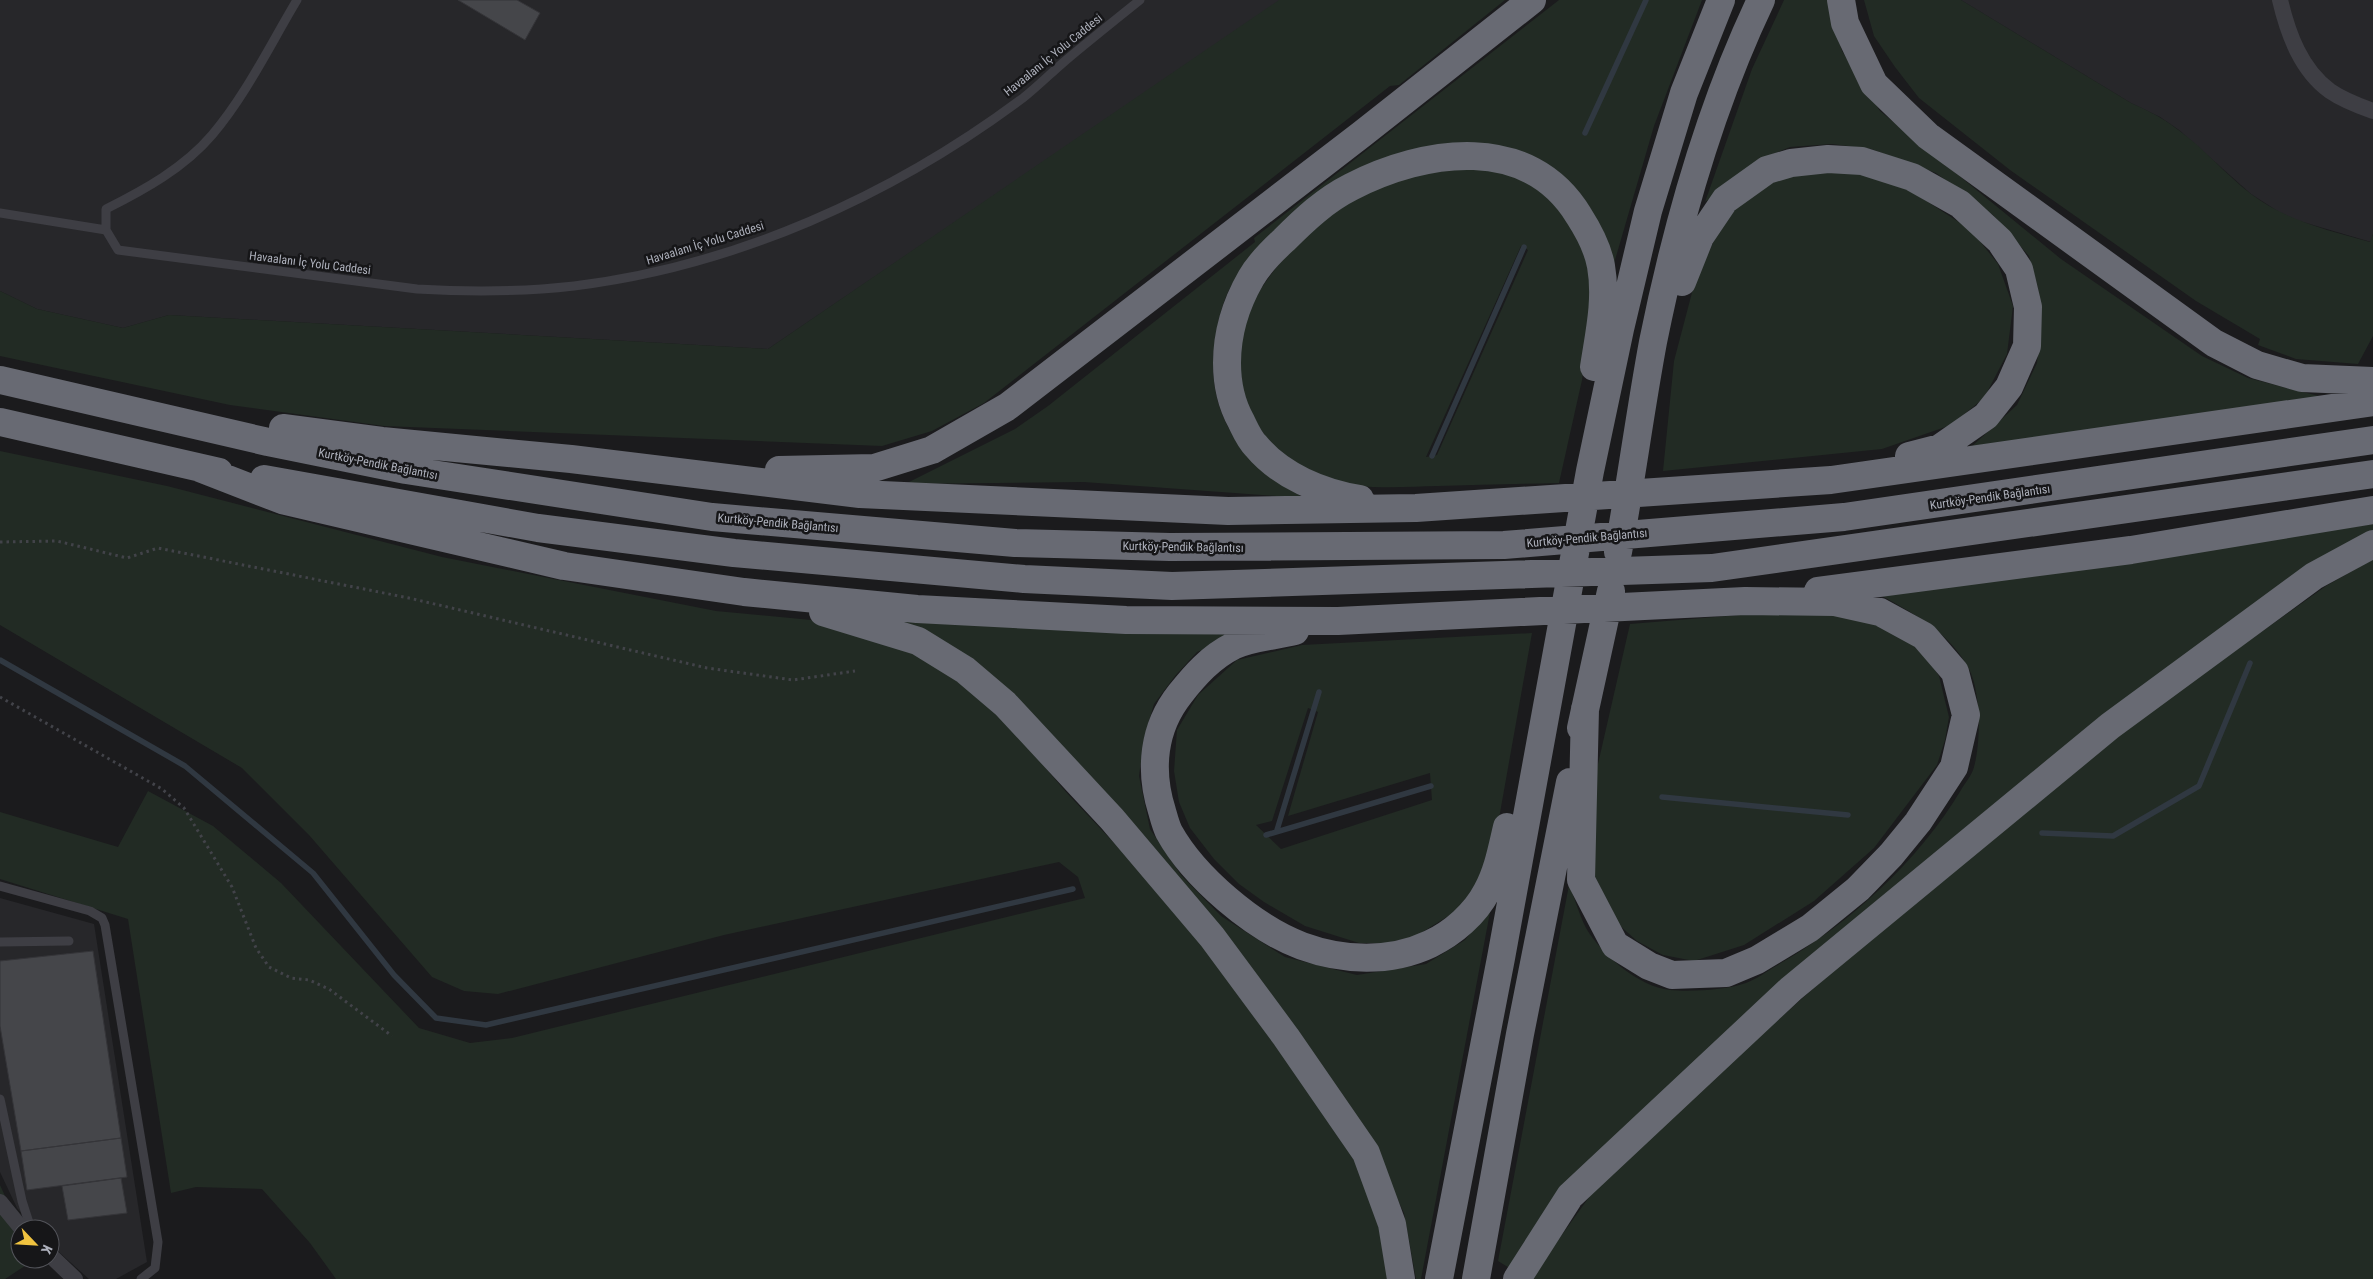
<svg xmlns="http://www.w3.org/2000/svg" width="2373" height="1279" viewBox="0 0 2373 1279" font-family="'Roboto Condensed',sans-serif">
<rect width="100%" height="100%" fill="#1b1b1d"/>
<!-- built -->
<path fill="#27272a" d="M0,0H1282L768,349L169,315L123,328L37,309L0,291Z
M1961,0H2373V234L2371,242L2296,220L2279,212L2251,194L2179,130L2160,117L2131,103Z
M0,898L94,924L147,1262L116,1279H89L50,1244V1229H36L17,1208L0,1172Z"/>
<!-- green -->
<path fill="#222b24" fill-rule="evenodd" d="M1279,0H1505L1399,85L1390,86L984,403L932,431L882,446L384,426L230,405L0,356V291L37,309L123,328L169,315L768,349Z
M1559,0H1702L1654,126L1613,267L1602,233L1586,201L1560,175L1425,150C1376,183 1327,217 1278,250C1267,258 1241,271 1234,281C1224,296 1219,317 1216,334C1202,412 1240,462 1304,498L1084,482L905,484L1015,429L1048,406L1255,242L1254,238Z
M1784,0H1827L1842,51L1880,111L2061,259L2202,356L2248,378L2323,397L1969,449L2017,405L2037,363L2041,323L2038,288L2029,256L1993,215L1936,173L1871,149L1832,144L1790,147L1768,156L1705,202L1752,69Z
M1864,0H1961L2131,103C2147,110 2163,118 2177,129C2204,148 2225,174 2251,194C2287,221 2328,230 2370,242L2373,234V336L2358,364L2296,359L2258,345L2260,339L2196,301L2010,170L1919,98L1895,67L1874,36Z
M1459,165L1515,173L1566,210L1591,265L1593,297L1582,380L1559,483C1518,484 1478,485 1438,486C1403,487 1359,490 1325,480C1294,471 1262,440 1250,410C1223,344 1250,292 1297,245C1318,224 1339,206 1365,193C1395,178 1427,173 1459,165ZM1521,246L1528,250L1437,455L1426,457Z
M1800,170L1865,173L1911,191L1971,230L1998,264L2013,306L2007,354L1984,398L1951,425L1882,449L1663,471L1674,361L1694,285L1721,225L1751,192Z
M0,451L167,486L442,557L716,611L811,620L900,646L953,675L1002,717L1066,792L1132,862L1210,954L1314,1097L1352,1154L1379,1216L1393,1279H336L310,1243L262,1189L196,1187L171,1193L128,919L0,879V812L118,847L148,791L213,826L281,883L419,1028L470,1043L512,1038L1085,898L1078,877L1059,862L724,935L498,994L464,991L432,977L309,835L242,768L0,625Z
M2373,524V537L1875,906L1511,1269L1498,1261L1569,885C1575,899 1579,914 1586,928C1601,954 1639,987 1670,990C1690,992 1727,990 1746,983C1757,979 1767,971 1776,966C1847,926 1919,861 1961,790C1965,783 1972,775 1974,767C1981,742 1981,692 1969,669C1950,633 1916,615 1882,596Z
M2373,559V1279H1530L1595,1189L1717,1074L1895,916L2132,724L2326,586Z
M1763,613L1833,615L1873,620L1910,642L1927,658L1939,676L1949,717L1945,740L1937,765L1874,848L1814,901L1744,945L1694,961L1663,955L1637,941L1618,924L1591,878L1595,777L1630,624Z
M887,615L985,624L1240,635L1197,652L1175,676L1154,704L1144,738L1139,776L1150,829L1181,875L1221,916L1285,957L1357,975L1426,964L1465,940L1491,907L1421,1279H1416L1404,1213L1371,1144L1028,711Z
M1532,633L1495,841L1480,879L1458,910L1416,936L1387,943H1359L1305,926L1264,902L1239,884L1214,859L1190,828L1179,802L1174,771L1177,730L1198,695L1237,660L1302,645ZM1308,708L1318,712L1288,816L1430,773L1432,800L1281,849L1256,825L1272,821Z
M0,1185L20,1229V1259L34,1260L5,1279H0Z"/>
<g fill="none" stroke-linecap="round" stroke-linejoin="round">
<!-- stream -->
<path stroke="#303841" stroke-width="5.5" d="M1585,133L1646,0
M1432,456L1524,247
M0,660L185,766L313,873L394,975L436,1018L486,1025L1073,889
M1662,797L1848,815
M1277,830L1319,692
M2042,833L2113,836L2199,786L2250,663
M1266,835L1431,786"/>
</g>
<!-- building -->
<path fill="#45464a" stroke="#353539" d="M458,0H517L540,13L525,40Z
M93,951L121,1138L21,1151L0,1026V961Z
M121,1138L127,1177L27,1190L21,1151Z
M121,1178L127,1213L68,1220L62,1186Z"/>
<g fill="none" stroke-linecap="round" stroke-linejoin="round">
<!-- path -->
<path stroke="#424349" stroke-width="3" stroke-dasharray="2.5 4" stroke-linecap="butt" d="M0,542L57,541L127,558L158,548L409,598L707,668L793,680L855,671
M0,697L162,789L184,808L232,887L256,948L269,967L291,978L309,980L329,989L392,1036"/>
<!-- lane -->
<path stroke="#3e3e44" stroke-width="9" d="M297,0C270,45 246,95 212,135C184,168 144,190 106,209V230L118,250L417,289C469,292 522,292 574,286C736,266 892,196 1023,98C1037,87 1051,73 1065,61C1090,40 1115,20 1140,0
M0,213L106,230
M0,886L90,911L102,918L105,925L158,1242L155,1268L141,1279
M0,942L69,941
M0,1099L22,1201L31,1229"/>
<!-- street -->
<path stroke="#3e3e44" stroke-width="16" d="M2280,0C2288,34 2301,70 2330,91C2343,100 2359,106 2373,111
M0,1202L22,1229
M50,1255L75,1279"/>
<!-- highway -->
<path stroke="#686a73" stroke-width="28" d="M1841,0L1845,23L1874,84L1928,136L2214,343L2257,365L2302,378L2373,381
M1682,282L1700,237L1725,200L1767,170L1791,163L1828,159L1862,161L1912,177L1960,204L2000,241L2019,269L2028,307L2027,346L2009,387L1986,416L1940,448L1909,456
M0,380L268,442L406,470L712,517L1015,543L1170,547L1504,545L1844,517L2373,440
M0,422L219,472
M283,428L382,441L571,459L860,494L1228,511L1416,508L1831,480L2373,402
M202,469L282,500L564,566L744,592L917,609L1126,620L1338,621L1745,601L1835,602L1880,612L1924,636L1955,672L1966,715L1954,767L1918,822L1891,855L1858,889L1810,928L1757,960L1726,973L1672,975L1649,966L1615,945L1581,880L1585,709
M779,470L874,468L932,450L1007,407L1362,134L1532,0
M264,479L538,528L734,553L1024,579L1172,586L1712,568L2373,474
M1360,499C1322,493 1281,476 1256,446C1249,439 1245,429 1241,421C1231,403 1227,383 1227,363C1227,334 1236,304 1251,278C1259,264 1272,251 1284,240C1304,220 1325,200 1351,187C1425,149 1529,133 1579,216C1588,230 1598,249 1601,266C1607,300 1599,334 1594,367
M1618,552C1631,482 1640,412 1653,342C1676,228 1711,105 1761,0
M1818,591L2131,550L2373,510
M823,612L918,641L965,670L1005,704L1112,819L1212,937L1286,1037L1366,1153L1392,1224L1401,1279
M1295,631C1276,636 1250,637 1233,646C1211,657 1195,675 1180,694C1153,728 1149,770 1162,811C1164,818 1166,826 1169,832C1194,877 1254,928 1302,946C1343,961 1390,963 1430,944C1453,933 1475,914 1487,891C1498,871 1502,848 1507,827
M1581,728L1611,591
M1439,1279L1501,958L1590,471L1620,329L1648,211L1684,93L1721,0
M1476,1279L1520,1034L1570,782
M1517,1279L1570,1196L1791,989L2110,726L2314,576L2373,544"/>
</g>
<g text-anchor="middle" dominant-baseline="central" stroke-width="5" stroke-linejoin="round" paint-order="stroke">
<!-- street labels -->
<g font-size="12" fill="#aeb1bc" stroke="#161618">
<text transform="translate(1053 55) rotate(-39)">Havaalanı İç Yolu Caddesi</text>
<text transform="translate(705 243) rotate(-17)">Havaalanı İç Yolu Caddesi</text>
<text transform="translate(310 263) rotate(7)">Havaalanı İç Yolu Caddesi</text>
<text transform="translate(378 464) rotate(11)">Kurtköy-Pendik Bağlantısı</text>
<text transform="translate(1990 497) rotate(-8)">Kurtköy-Pendik Bağlantısı</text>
<text transform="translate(778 523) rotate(5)">Kurtköy-Pendik Bağlantısı</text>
<text transform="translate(1587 538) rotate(-5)">Kurtköy-Pendik Bağlantısı</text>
<text transform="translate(1183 547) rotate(1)">Kurtköy-Pendik Bağlantısı</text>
</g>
</g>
<!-- north arrow -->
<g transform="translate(35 1244) rotate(115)"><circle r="24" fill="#161618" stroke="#53545a"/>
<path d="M0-4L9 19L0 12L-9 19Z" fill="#f0c340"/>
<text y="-8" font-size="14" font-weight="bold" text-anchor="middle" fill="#aeb1bc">K</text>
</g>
</svg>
